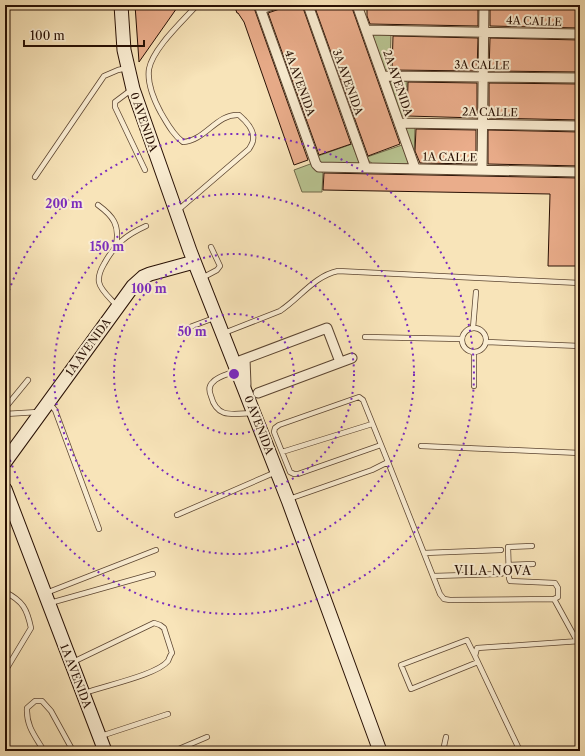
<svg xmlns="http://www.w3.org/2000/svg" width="585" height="756" viewBox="0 0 585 756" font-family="'Libre Caslon Text',serif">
<rect width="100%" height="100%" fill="#f8e4b9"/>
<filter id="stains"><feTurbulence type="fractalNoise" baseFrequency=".005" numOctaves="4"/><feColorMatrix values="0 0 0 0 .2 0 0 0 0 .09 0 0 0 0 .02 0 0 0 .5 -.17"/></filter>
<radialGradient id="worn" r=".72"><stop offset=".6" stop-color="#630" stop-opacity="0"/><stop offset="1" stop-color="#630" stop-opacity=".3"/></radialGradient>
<!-- green -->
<path fill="#b9c592" stroke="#706a4b" d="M372,34H391L390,70H385Z
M390,81H407L406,116H401Z
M415,126L414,158L404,127Z
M352,144L360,164L320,163L318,156Z
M402,145L409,164H373L369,161L367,157Z
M313,163L318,171L323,172L322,192H302L294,170Z"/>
<!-- building -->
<path fill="#eaad8b" stroke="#281004" d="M135,5H179L139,62Z
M234,5H253L308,160L294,165L244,22L238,13H237Z
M291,5H302L351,144L319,155L268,13Z
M314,5H351L400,144L368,156Z
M367,5H478V26L370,24L367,16Z
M490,5H580V28L490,26Z
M393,36L478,38L477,71L392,70Z
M490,38L580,40V72L489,71Z
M408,82L477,83V118L407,116Z
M489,83L580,84V120L489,118Z
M416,129L476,130V164L420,163L415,151Z
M488,130L580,132V166L488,164Z
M324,173L580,178V266H548L550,194L323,190Z"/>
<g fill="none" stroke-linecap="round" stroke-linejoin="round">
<defs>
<path id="lane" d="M131,90L115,102V107L145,170
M35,177L104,76L118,70L127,68
M98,205C113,216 120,225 116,245
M177,211L249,149C250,147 253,143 253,140C255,130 246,121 239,115C217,113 205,141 183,142C173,135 167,123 161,113C154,100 147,83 149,69C153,48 183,21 197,5
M202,278L217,270L220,266L211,247
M117,306C112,300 100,290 99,282C98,275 101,269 104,264C115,244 126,235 146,226
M190,327L214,318
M462 340a12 12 0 1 1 24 0a12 12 0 1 1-24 0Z
M473,328L476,292
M224,333L280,311C300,298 314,276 338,271L580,283
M365,337L462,339
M487,342L580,346
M474,353V386
M236,371C229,374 218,376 213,382C208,386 209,391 211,396C217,419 233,414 252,413
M50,404L55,410L99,529
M5,408L28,380
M5,414L38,412
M381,445L298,474H294L290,472L274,432L275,428L279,425L359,397L363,400L388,462
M421,446L580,453
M282,452L372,424
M289,499L372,470L388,462L440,594L444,599L450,600L554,599L558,597V588L555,583L510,581L509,578L508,547L532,546
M177,515L276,472
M424,553L501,550
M508,565L533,564
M433,576L501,574
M5,592C23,601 27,609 31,628L7,668L5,669
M46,593L156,550
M554,599L577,641
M50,603L153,574
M475,656L467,640L401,665L411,689L478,662
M73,662L154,623L160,625L164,628L172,653C170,655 169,659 168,661C157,675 103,686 85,693
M101,736L168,714
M44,751C35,736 26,726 27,708L35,701H42L51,711L73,751
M174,751L207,737
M443,751L446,737
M520,751L475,656L477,648L580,641"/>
<path id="street" d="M259,5L316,164L319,167L580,172
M308,5L366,168
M357,5L415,168
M261,9L273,5
M367,30L580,34
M383,76L580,78
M399,123L580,126
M482,170L484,5
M245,359L246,385
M234,363L327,328L340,362
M258,393L352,358"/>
<path id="secondary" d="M121,5L124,50L133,89L190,251L288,500L380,751
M5,462L133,286L143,277L150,274L194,262
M5,489L105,751"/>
</defs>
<!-- lane casing -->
<use href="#lane" stroke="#5c4531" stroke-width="6"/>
<!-- street casing -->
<use href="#street" stroke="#5c4531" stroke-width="11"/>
<!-- secondary casing -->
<use href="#secondary" stroke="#281004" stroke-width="15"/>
<!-- lane -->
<use href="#lane" stroke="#faedd2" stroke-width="4.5"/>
<!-- street -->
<use href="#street" stroke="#faedd2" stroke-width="9"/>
<!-- secondary -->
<use href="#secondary" stroke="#faedd2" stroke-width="13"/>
</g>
<!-- distance rings -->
<g fill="none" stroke="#7b2cbf" stroke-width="2" stroke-dasharray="2 4">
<circle cx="234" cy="374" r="60"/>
<circle cx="234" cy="374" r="120"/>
<circle cx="234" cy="374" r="180"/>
<path d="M5 302A240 240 0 1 1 5 446"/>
</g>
<g text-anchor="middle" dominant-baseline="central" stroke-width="4" stroke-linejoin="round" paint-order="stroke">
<!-- street labels -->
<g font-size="11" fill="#281004" stroke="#faedd2">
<text transform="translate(534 21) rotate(2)">4A CALLE</text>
<text transform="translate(482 65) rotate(1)">3A CALLE</text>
<text transform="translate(348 82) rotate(70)">3A AVENIDA</text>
<text transform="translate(300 83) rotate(70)">4A AVENIDA</text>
<text transform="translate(398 83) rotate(71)">2A AVENIDA</text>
<text transform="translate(490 112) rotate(1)">2A CALLE</text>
<text transform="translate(144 122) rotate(71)">0 AVENIDA</text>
<text transform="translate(450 157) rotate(1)">1A CALLE</text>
<text transform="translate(88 347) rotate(-54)">1A AVENIDA</text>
<text transform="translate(259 425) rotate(69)">0 AVENIDA</text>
<text transform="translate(76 676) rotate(69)">1A AVENIDA</text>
</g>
<!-- neighbourhood labels -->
<g font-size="12" letter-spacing="1" fill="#281004" stroke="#faedd2">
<text x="493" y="570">VILA NOVA</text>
</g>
</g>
<circle cx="234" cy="374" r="6" fill="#7b2cbf" stroke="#faedd2" stroke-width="2"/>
<g font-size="12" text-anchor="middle" font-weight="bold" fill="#7b2cbf" stroke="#faedd2" stroke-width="4" stroke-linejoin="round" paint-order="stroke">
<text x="64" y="208">200 m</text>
<text x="107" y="251">150 m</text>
<text x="149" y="293">100 m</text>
<text x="192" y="336">50 m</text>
</g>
<!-- margin -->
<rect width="585" height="756" fill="none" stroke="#f8e4b9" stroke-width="20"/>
<rect x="6" y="6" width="573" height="744" fill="none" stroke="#281004" stroke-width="2"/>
<rect x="10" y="10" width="565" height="736" fill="none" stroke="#281004"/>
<!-- scale -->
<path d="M24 40v6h120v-6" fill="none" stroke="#281004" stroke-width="2"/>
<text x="30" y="40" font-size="12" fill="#281004" stroke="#faedd2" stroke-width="3" paint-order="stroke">100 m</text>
<rect width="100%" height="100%" filter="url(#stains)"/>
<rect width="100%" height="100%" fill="url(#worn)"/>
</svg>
